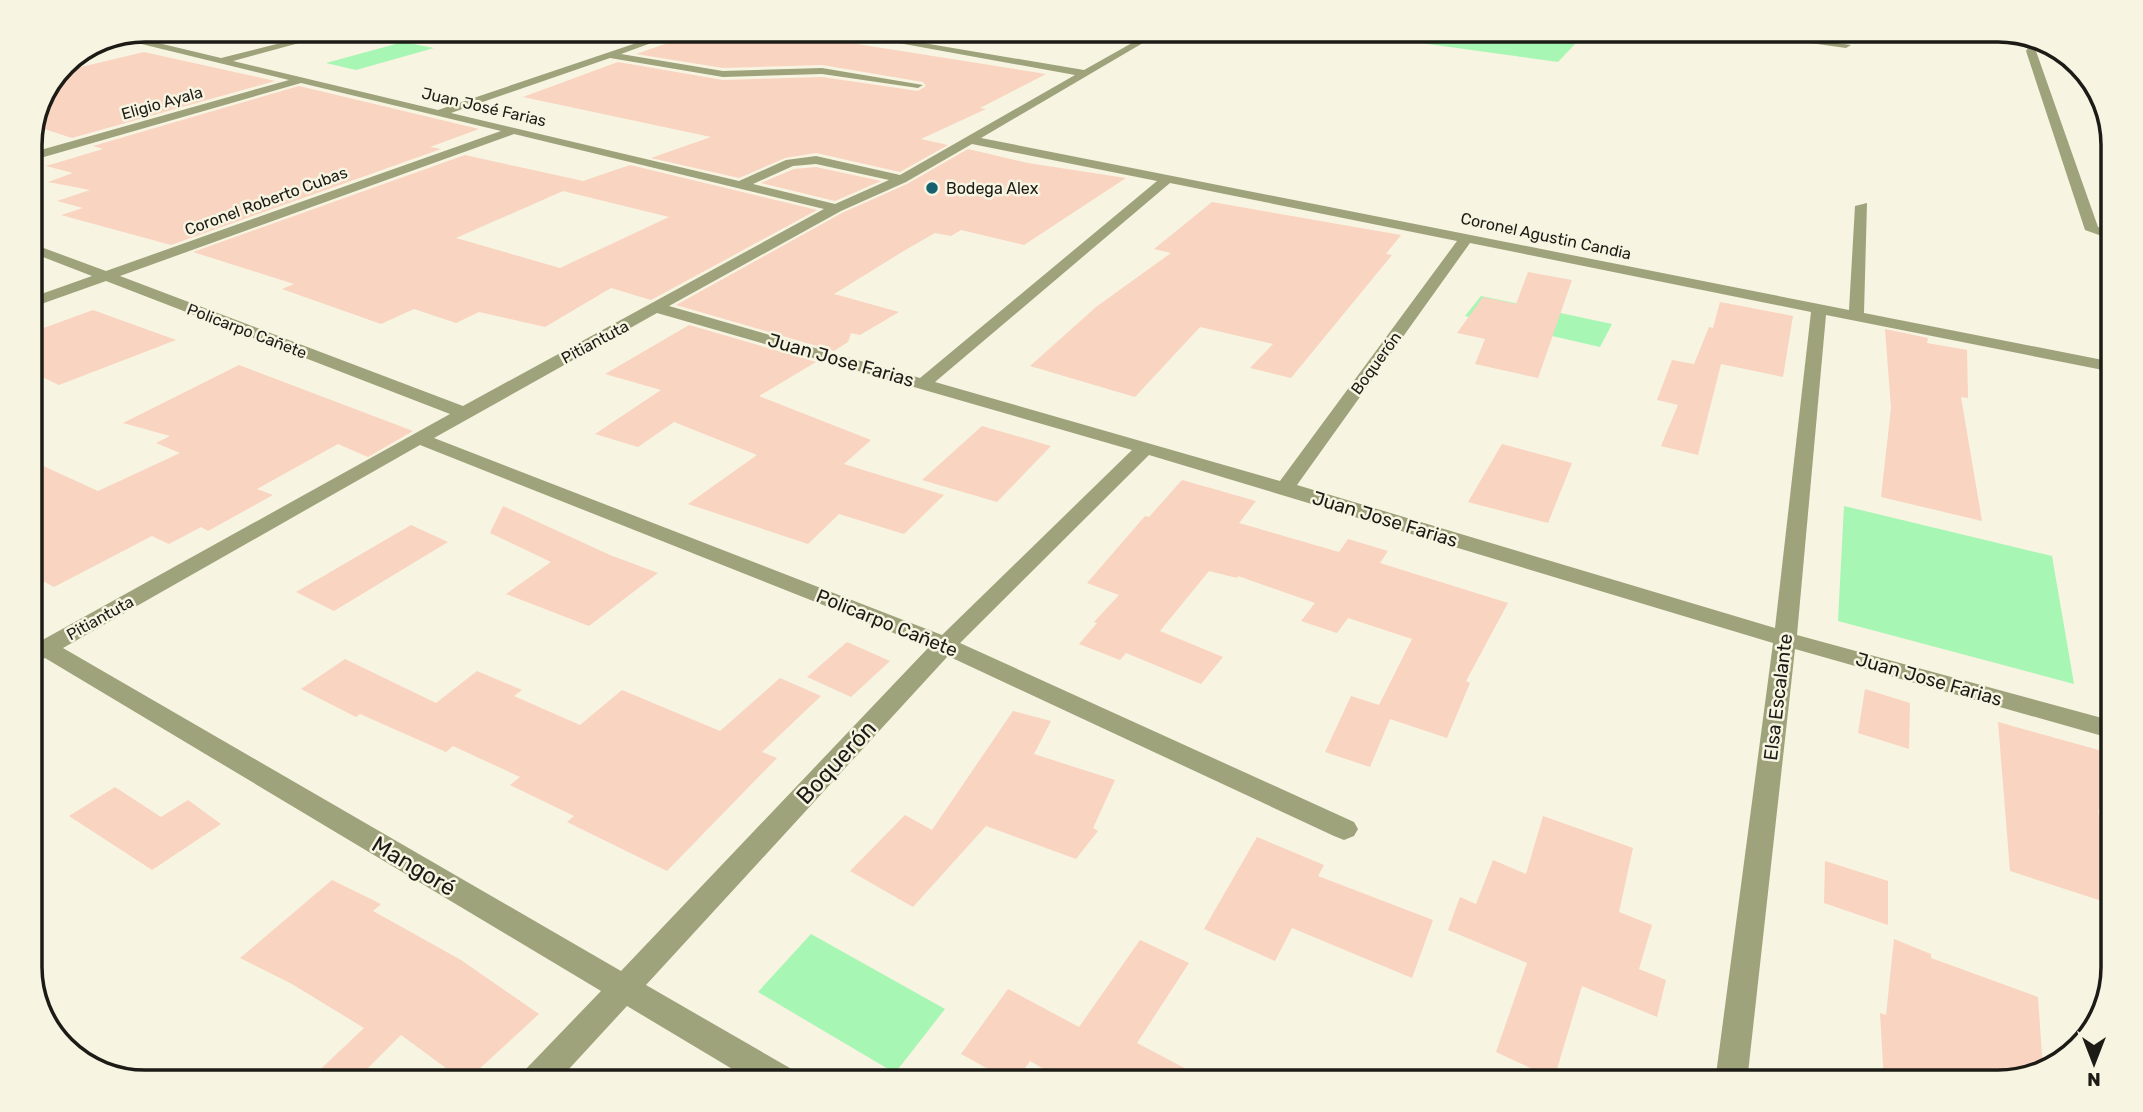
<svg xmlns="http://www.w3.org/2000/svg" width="2143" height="1112" viewBox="0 0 2143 1112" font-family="Rubik,sans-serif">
<rect width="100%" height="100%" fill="#f7f4e1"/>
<!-- green -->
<path fill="#a7f6b4" d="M1326,30H1588L1558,62Z
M403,42L434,48L356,70L326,63Z
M1481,296L1612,324L1600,347L1465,316Z
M1844,506L2052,556L2074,684L1838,621Z
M811,934L945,1009L895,1073L758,992Z"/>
<!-- building -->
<path fill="#f9d4c1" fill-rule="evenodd" d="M706,30H769L1046,74L980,108L986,109L921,139L948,145L900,172L816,153L785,158L739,178L651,158L711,137L523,97L618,62L723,80L822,77L918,91L926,86L923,82L822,65L723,68L636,54Z
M144,52L275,81L72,138L35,126L60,72Z
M299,86L479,129L430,147L441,149L171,245L61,215L83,208L57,201L90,190L48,182L73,173L46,166L103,149L93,146Z
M968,149L1028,163L1126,178L1024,245L961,230L951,236L935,233L907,249L834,294L899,312L860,335L851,333L848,342L834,351L676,305L842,213L907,184Z
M465,155L583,181L630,165L817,210L651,300L611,288L545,327L479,312L456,323L414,309L381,324L282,289L294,284L193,252ZM563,191L669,217L560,268L456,238Z
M816,167L881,181L835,201L761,183L794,169Z
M1212,202L1401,235L1386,254L1392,255L1291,378L1250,368L1273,344L1200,327L1135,397L1030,366L1096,307L1171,253L1154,249Z
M1528,272L1572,280L1538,378L1475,364L1485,339L1457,333L1483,297L1516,304Z
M1720,302L1793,316L1783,377L1721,364L1698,455L1661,446L1678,405L1657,400L1672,360L1694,364L1709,327L1713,328Z
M93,310L176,340L59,385L30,371V333Z
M689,325L816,362L759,396L871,440L844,464L944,495L904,534L839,514L808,544L688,504L757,455L674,422L638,447L595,434L661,390L605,374Z
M1885,329L1928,338L1927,343L1967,350L1968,398L1961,397L1982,521L1881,497L1891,408Z
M239,365L413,431L368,457L338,444L257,489L273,495L208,531L201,527L169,544L152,536L54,587L30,574V460L98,491L180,453L156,443L170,436L123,423Z
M982,426L1051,446L997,502L922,480Z
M1502,444L1572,463L1548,523L1468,502Z
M1182,480L1256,501L1239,523L1339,552L1348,539L1388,551L1380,563L1508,603L1466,681L1470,683L1447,738L1390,719L1370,767L1325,752L1351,696L1379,705L1412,639L1348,618L1337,633L1301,621L1315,603L1238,576L1237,578L1209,571L1160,631L1223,657L1201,684L1126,653L1120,660L1079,644L1097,623L1094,622L1119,595L1087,583L1145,516L1149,517Z
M503,506L610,555L658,573L589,626L506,594L551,562L490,533Z
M411,525L448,542L334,611L296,592Z
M847,642L890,661L851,697L807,677Z
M345,659L436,703L477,671L522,690L514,696L580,725L622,690L720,731L780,678L821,696L762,752L777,758L667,871L567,822L574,816L510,785L520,777L453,746L446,752L360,714L356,717L301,689Z
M1865,689L1910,703L1909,749L1858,733Z
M1013,711L1051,721L1034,754L1115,780L1093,828L1098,831L1076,859L986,826L913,907L850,871L905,815L932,830Z
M1998,722L2113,754V813L2098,809L2111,904L2010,871Z
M115,787L161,817L188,800L221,824L152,870L69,816Z
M1543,816L1633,848L1619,912L1652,925L1639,969L1666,980L1657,1017L1582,986L1554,1079L1496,1052L1527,963L1448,930L1460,897L1476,904L1493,860L1526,874Z
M1257,837L1324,865L1318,876L1433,920L1412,978L1292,928L1275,961L1204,929Z
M1825,861L1888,881V925L1824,903Z
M332,880L381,904L373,911L461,960L539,1014L465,1082L401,1035L354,1082H307L364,1028L292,984L240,958Z
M1894,939L1931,954V958L2038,997L2043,1070L1999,1082H1884L1880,1013L1886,1015Z
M1140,940L1189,963L1137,1043L1211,1082H1067L1030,1061L1015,1082H1012L961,1054L1008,989L1079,1027Z"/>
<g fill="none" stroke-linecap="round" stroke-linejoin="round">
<!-- minor -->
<path fill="#9ea37c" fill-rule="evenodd" d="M332,30H347L233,61L438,110L675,30H687L621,54L723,71L822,68L923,85L918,88L822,74L723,77L610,58L451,113L739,181L786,160L816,156L900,175L1075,75L827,30H846L1084,70L1155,30H1165L981,138L1849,310L1855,206L1867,203L1864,313L2113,362V372L1826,315L1797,635L2113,721V739L1795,649L1747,1082H1715L1773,643L1149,455L960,643L1354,822L1358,829L1354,836L1344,840L1334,836L948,656L646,985L795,1071L799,1082H754L627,1006L557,1082H520L524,1071L601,991L45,658L30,665V647L37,643L450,414L106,281L30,308V298L92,276L30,252V243L106,271L501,131L301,83L30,161V153L289,80L121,39L129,36L221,58ZM514,134L824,209L463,406L120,276ZM972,144L1157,181L920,378L669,306L841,211L906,182ZM816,164L889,180L835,204L753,184L793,166ZM1170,183L1457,241L1280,481L935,382ZM1470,243L1811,312L1775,628L1297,485ZM657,313L1132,450L942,635L434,438ZM420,445L929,647L621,971L63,648Z
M1718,30H1744L1851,45L1846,48Z
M2034,38L2042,40L2036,51L2098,227L2113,232V240L2085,230L2026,51Z"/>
</g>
<!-- markers -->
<circle fill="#15616d" stroke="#f7f4e1" stroke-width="2.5" cx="932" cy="188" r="7"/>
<g text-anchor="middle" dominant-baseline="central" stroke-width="5" stroke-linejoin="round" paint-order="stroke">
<!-- far-street labels -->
<g font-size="16" fill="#1c1b15" stroke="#f7f4e1">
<text transform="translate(162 103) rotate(-16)">Eligio Ayala</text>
<text transform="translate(484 107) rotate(13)">Juan José Farias</text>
<text transform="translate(266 201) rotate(-20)">Coronel Roberto Cubas</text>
<text transform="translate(1546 236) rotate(12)">Coronel Agustin Candia</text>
<text transform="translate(247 331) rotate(21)">Policarpo Cañete</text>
<text transform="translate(595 342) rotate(-28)">Pitiantuta</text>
<text transform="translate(1376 363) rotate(-54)">Boquerón</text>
<text transform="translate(100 618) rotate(-29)">Pitiantuta</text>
</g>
<!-- far-poi labels -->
<g font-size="16" fill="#1c1b15" stroke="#f7f4e1" text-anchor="start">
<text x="946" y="188">Bodega Alex</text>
</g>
<!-- street labels -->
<g font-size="19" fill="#1c1b15" stroke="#f7f4e1">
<text transform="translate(841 360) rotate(16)">Juan Jose Farias</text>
<text transform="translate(1385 519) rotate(17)">Juan Jose Farias</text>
<text transform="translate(887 623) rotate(22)">Policarpo Cañete</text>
<text transform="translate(1929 679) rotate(16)">Juan Jose Farias</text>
<text transform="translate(1778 697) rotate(-83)">Elsa Escalante</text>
</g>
<!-- near-street labels -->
<g font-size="23" fill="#1c1b15" stroke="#f7f4e1">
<text transform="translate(836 762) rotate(-47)">Boquerón</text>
<text transform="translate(414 866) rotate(31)">Mangoré</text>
</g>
</g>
<!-- crop -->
<path d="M0 0H2143V1112H0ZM145 42H1998A103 103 0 0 1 2101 145V967A103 103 0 0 1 1998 1070H145A103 103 0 0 1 42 967V145A103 103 0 0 1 145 42Z" fill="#f7f4e1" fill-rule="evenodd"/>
<path fill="none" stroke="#1c1b15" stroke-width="3.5" d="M145 42H1998A103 103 0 0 1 2101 145V967A103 103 0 0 1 1998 1070H145A103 103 0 0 1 42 967V145A103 103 0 0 1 145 42Z"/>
<!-- north arrow -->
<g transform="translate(2094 1063) rotate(180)" stroke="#f7f4e1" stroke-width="5" paint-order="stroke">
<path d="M0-5L12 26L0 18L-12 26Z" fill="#1c1b15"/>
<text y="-10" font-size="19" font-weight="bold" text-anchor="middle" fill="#1c1b15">N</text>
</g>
</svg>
